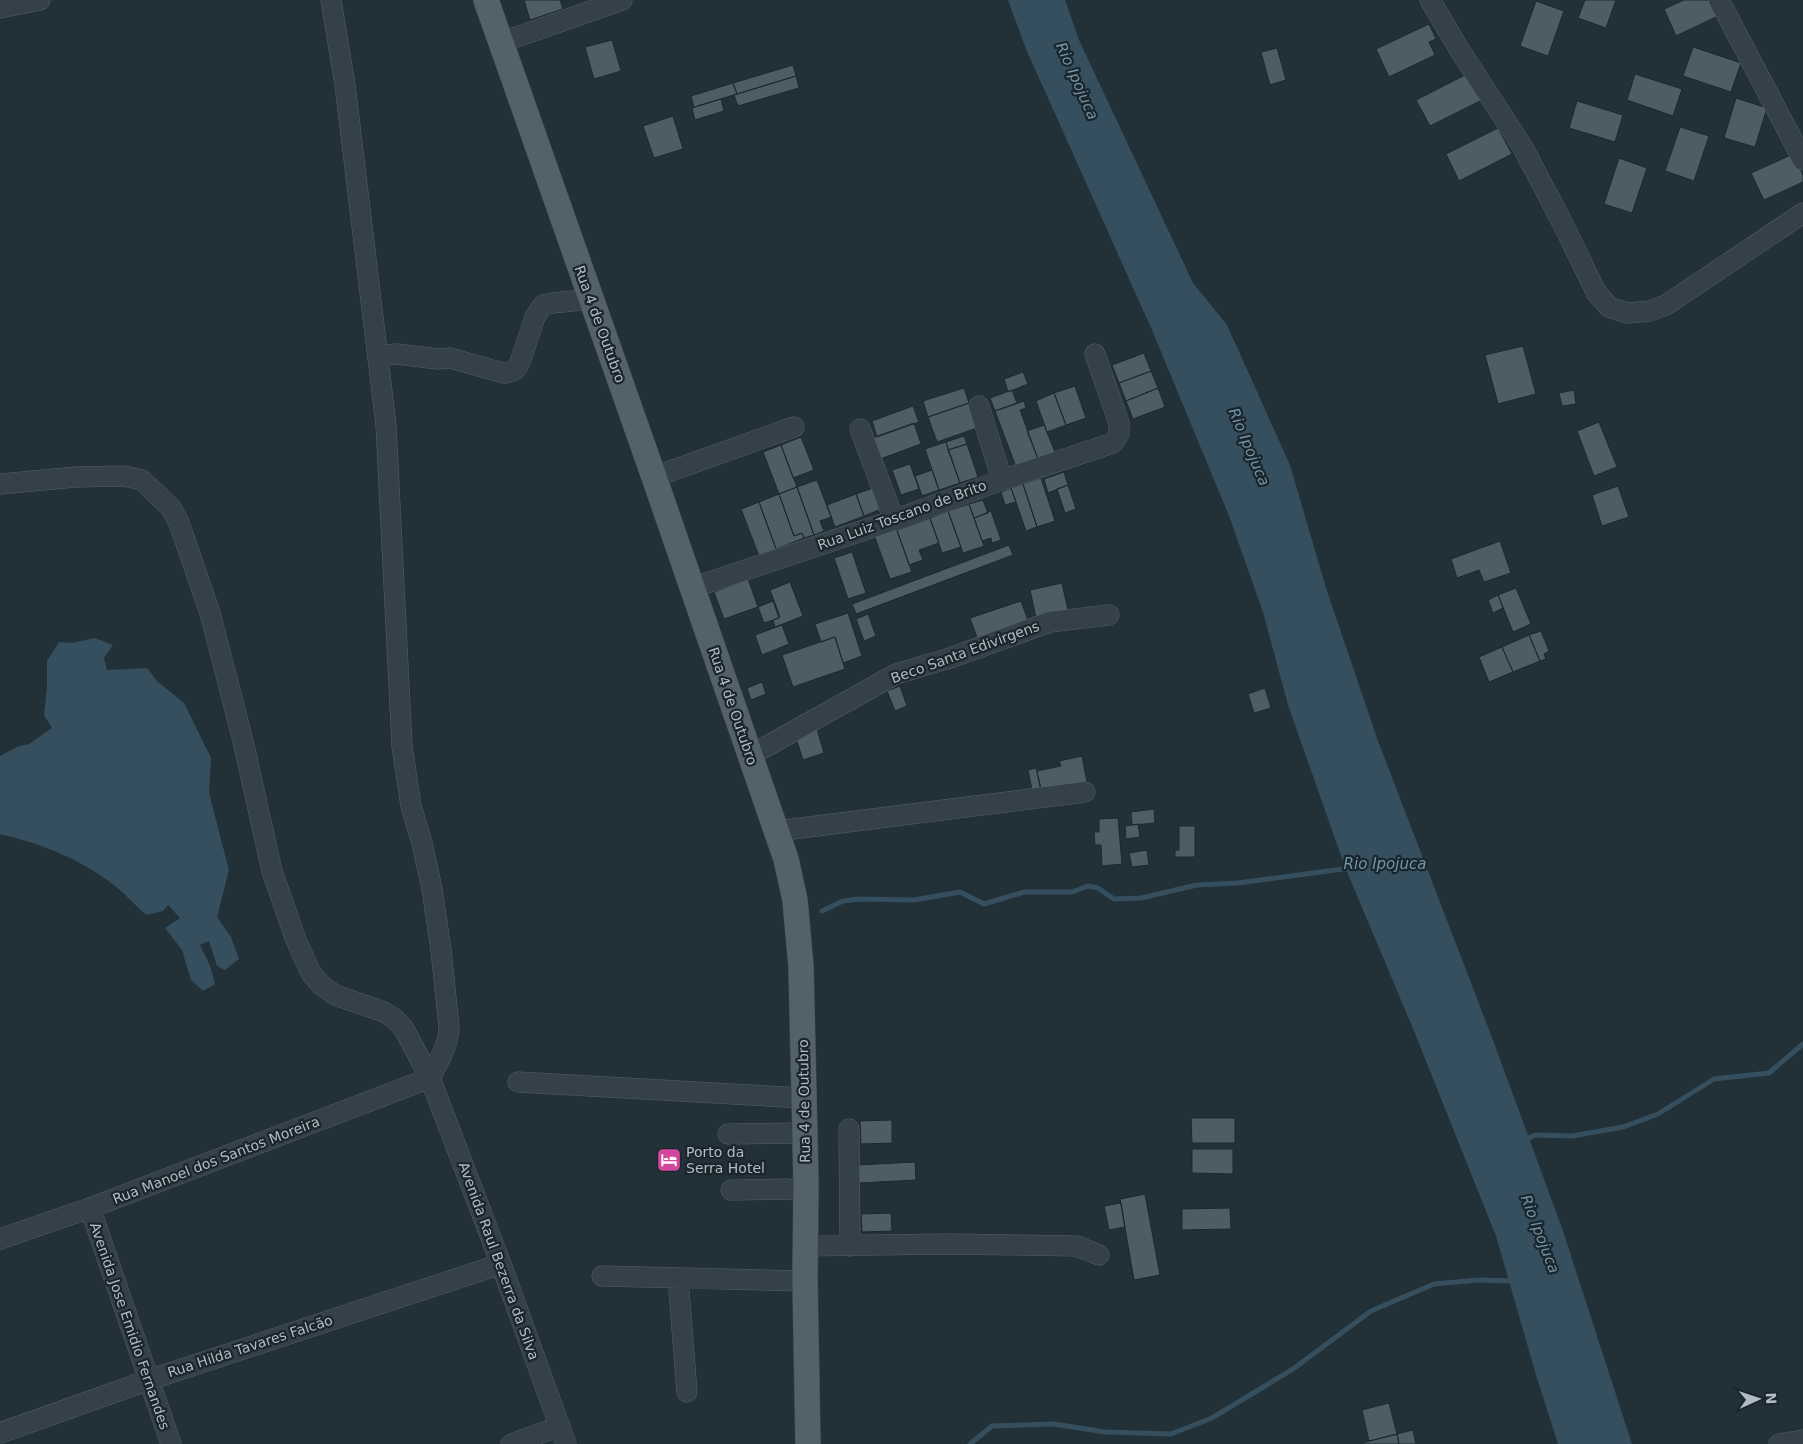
<svg xmlns="http://www.w3.org/2000/svg" width="1803" height="1444" viewBox="0 0 1803 1444" font-family="'DejaVu Sans',sans-serif">
<rect width="100%" height="100%" fill="#223037"/>
<!-- water -->
<path fill="#364f5e" d="M1008,0H1065L1079,40L1193,283L1227,325L1290,465L1326,588L1378,741L1493,1040L1563,1231L1632,1444H1558L1536,1375L1496,1236L1414,1031L1345,867L1288,705L1263,612L1229,516L1152,330L1026,49Z
M95,638L113,645L104,658L107,670L147,668L157,681L184,703L211,758L209,793L229,870L217,917L231,937L239,959L225,970L217,966L209,941L200,945L210,966L215,984L203,991L191,980L182,950L165,928L180,918L168,905L163,911L146,915C136,906 126,895 115,886C81,859 42,844 0,834V756L19,746L29,744L52,728L44,715L47,686V661L59,642L72,643Z"/>
<g fill="none" stroke-linecap="round" stroke-linejoin="round">
<!-- stream -->
<path stroke="#364f5e" stroke-width="5" d="M822,911L843,901L859,899L914,900L960,892L984,904L1024,892H1072L1088,886L1098,888L1114,899L1141,898L1197,885L1238,883L1351,868
M1524,1140L1535,1135L1572,1136L1623,1127L1658,1114L1714,1079L1769,1073L1803,1044
M970,1444L992,1426L1054,1424L1105,1432L1171,1434L1212,1418L1293,1369L1371,1311L1434,1284L1479,1280L1513,1281"/>
</g>
<!-- building -->
<path fill="#4d5d66" stroke="#1d282e" d="M524,0H560L563,9L530,20Z
M1585,0H1616L1606,28L1578,18Z
M1684,0H1711L1718,16L1676,36L1664,9Z
M1536,1L1564,11L1548,56L1520,46Z
M1429,24L1436,39L1429,42L1435,55L1389,77L1376,49Z
M612,40L621,71L594,79L585,47Z
M1693,47L1741,63L1731,92L1683,76Z
M1277,48L1286,80L1270,85L1261,52Z
M793,65L796,76L737,94L733,83Z
M1469,73L1482,100L1430,126L1416,100Z
M1635,74L1682,89L1673,116L1627,100Z
M796,76L799,88L738,106L734,95Z
M733,83L737,94L694,107L691,96Z
M1736,98L1767,108L1755,147L1724,138Z
M721,99L724,111L695,120L692,108Z
M1577,101L1623,115L1615,142L1569,128Z
M673,116L683,149L654,158L643,126Z
M1680,127L1709,136L1694,181L1665,171Z
M1498,128L1512,154L1459,181L1446,154Z
M1793,154L1803,175V182L1764,200L1751,173Z
M1619,158L1647,168L1632,213L1604,204Z
M1523,346L1536,394L1498,404L1485,355Z
M1144,353L1151,371L1119,383L1112,365Z
M1151,371L1158,388L1126,401L1119,383Z
M1023,372L1028,384L1008,392L1004,379Z
M1075,386L1086,418L1066,425L1054,393Z
M964,388L969,403L928,417L923,401Z
M1158,388L1165,407L1133,419L1126,401Z
M1012,390L1017,403L995,411L990,398Z
M1574,390L1576,404L1562,406L1559,393Z
M1054,393L1066,425L1047,432L1036,401Z
M1024,401L1026,408L1020,410L1038,459L1016,467L995,411Z
M969,403L977,428L937,442L928,417Z
M913,406L919,422L877,437L872,421Z
M1599,422L1617,467L1594,476L1577,431Z
M914,423L921,444L880,459L872,438Z
M1044,425L1055,452L1038,459L1027,431Z
M964,436L967,444L948,450L946,442Z
M801,437L814,470L793,478L781,445Z
M946,442L960,483L939,490L925,449Z
M967,444L978,477L960,483L948,450Z
M781,445L797,487L779,494L763,452Z
M910,464L919,489L901,495L892,470Z
M932,470L939,490L922,496L915,476Z
M1064,472L1068,485L1048,493L1044,479Z
M1041,478L1055,521L1037,527L1023,484Z
M817,480L831,517L820,521L824,531L814,535L797,487Z
M1023,484L1037,527L1026,531L1011,488Z
M1068,485L1076,509L1065,513L1057,489Z
M1618,486L1629,517L1602,526L1592,495Z
M797,487L814,535L804,538L802,533L794,536L779,494Z
M873,488L881,509L864,516L856,494Z
M1011,488L1016,502L1005,505L1001,492Z
M779,494L794,536L802,533L804,538L776,549L759,502Z
M856,494L864,516L835,527L827,505Z
M983,500L988,513L974,518L969,504Z
M759,502L776,549L759,556L741,509Z
M969,504L984,546L963,553L948,511Z
M948,511L961,547L942,553L930,518Z
M991,511L1001,540L992,543L991,538L982,541L974,518Z
M930,518L939,543L919,550L923,560L909,565L897,530Z
M896,528L912,572L890,579L874,535Z
M1500,541L1511,573L1484,582L1479,570L1457,578L1451,559Z
M1009,545L1013,555L856,614L852,604Z
M852,552L866,593L848,599L834,558Z
M748,579L758,607L724,619L714,592Z
M790,582L803,616L775,627L773,620L780,617L770,590Z
M1062,583L1069,615L1037,622L1030,590Z
M1516,588L1531,624L1513,632L1498,595Z
M1498,595L1503,608L1493,613L1488,600Z
M773,601L779,618L764,623L758,607Z
M1021,601L1030,626L979,643L970,618Z
M848,613L862,656L843,663L835,637L821,642L815,624Z
M868,614L876,636L864,641L856,619Z
M782,625L789,644L762,655L755,635Z
M1541,631L1549,651L1544,654L1546,659L1540,661L1529,635Z
M1529,635L1540,661L1513,672L1502,647Z
M835,637L845,669L793,687L782,655Z
M1502,647L1513,672L1489,682L1479,657Z
M762,682L766,694L751,700L747,688Z
M900,686L907,706L895,711L887,691Z
M1265,688L1271,708L1254,713L1248,694Z
M817,729L824,753L803,760L795,735Z
M1082,756L1087,782L1041,792L1037,771L1061,766L1059,761Z
M1036,768L1041,788L1032,790L1028,770Z
M1154,809L1155,823L1132,825L1131,812Z
M1118,818L1122,864L1102,866L1101,845H1095L1094,832H1099V819Z
M1138,824L1140,837L1126,839L1125,826Z
M1179,826H1195V857H1175V850H1179Z
M1147,850L1149,865L1132,867L1129,853Z
M1191,1118H1235V1143H1192Z
M892,1120V1143L861,1144L860,1121Z
M1192,1149H1233V1174L1192,1173Z
M915,1162L916,1180L859,1183L858,1165Z
M1145,1194L1160,1275L1134,1280L1120,1199Z
M1121,1203L1125,1227L1109,1230L1104,1206Z
M1230,1208L1231,1229L1182,1230V1209Z
M891,1213L892,1231L862,1232L861,1214Z
M1389,1403L1397,1434L1369,1441L1362,1410Z
M1413,1430L1416,1444H1399L1397,1434Z
M1397,1434L1399,1444H1362V1443Z"/>
<g fill="none" stroke-linecap="round" stroke-linejoin="round">
<defs>
<path id="minor" d="M331,0L345,85L386,425L402,746L411,806L422,843L432,889L441,950L449,1027C449,1045 438,1062 430,1078
M1430,0L1459,49L1522,146L1563,224L1596,292L1609,307L1627,313L1650,311L1666,305L1803,213
M1719,0L1803,160
M0,8L40,0
M500,43L622,0
M379,356L396,354L438,359L450,358L503,373C512,373 516,371 520,362L535,317L543,305L553,303L591,299
M979,406L1002,480
M860,429L894,520
M654,477L794,427
M0,484L76,477L124,476L142,480L171,508L179,523L210,613L243,741L272,871L296,940L311,973L321,985L335,995L384,1012L395,1019L404,1029L430,1078L501,1264L566,1444
M692,588L894,520L1002,480L1113,443L1119,434V423L1095,354
M751,755L896,674L950,658L1050,622L1109,615
M777,831L1085,792
M518,1082L803,1098
M849,1129L850,1246
M728,1134L804,1133
M731,1190L786,1189L805,1191
M90,1208L171,1444
M0,1239L90,1208L430,1078
M805,1246L948,1244L1077,1246L1099,1255
M602,1276L805,1281
M678,1278L687,1392
M0,1433L149,1380L501,1264
M511,1444L560,1426
M1779,1444L1803,1440"/>
<path id="major" d="M486,0L654,477L758,778L786,859L795,900L801,966L806,1182L805,1281L808,1444"/>
</defs>
<!-- minor casing -->
<use href="#minor" stroke="#535f66" stroke-width="21"/>
<!-- major casing -->
<use href="#major" stroke="#424d54" stroke-width="26"/>
<!-- minor -->
<use href="#minor" stroke="#354148" stroke-width="20"/>
<!-- major -->
<use href="#major" stroke="#536168" stroke-width="25"/>
</g>
<!-- icons -->
<defs>
<symbol id="hotel-square" viewBox="-11 -11 22 22"><rect x="-9" y="-9" width="18" height="18" rx="4" fill="#d1479c" stroke="#1b262c"/><path d="M-6-4.5h1.5V1H6V5H4.5V3h-9V5H-6ZM-4 0a1.8 1.8 0 1 1 3.6 0ZM.5 0V-2.5h3Q6-2.5 6 0Z" fill="#fff"/></symbol>
</defs>
<g fill-rule="evenodd">
<use href="#hotel-square" x="655" y="1146" width="28" height="28"/>
</g>
<g text-anchor="middle" dominant-baseline="central" stroke-width="4.5" stroke-linejoin="round" paint-order="stroke">
<!-- street labels -->
<g font-size="14" fill="#b0bcc4" stroke="#1b262c">
<text transform="translate(600 324) rotate(70)">Rua 4 de Outubro</text>
<text transform="translate(902 515) rotate(-20)">Rua Luiz Toscano de Brito</text>
<text transform="translate(965 652) rotate(-20)">Beco Santa Edivirgens</text>
<text transform="translate(733 706) rotate(71)">Rua 4 de Outubro</text>
<text transform="translate(804 1101) rotate(-91)">Rua 4 de Outubro</text>
<text transform="translate(216 1160) rotate(-21)">Rua Manoel dos Santos Moreira</text>
<text transform="translate(499 1261) rotate(70)">Avenida Raul Bezerra da Silva</text>
<text transform="translate(130 1326) rotate(71)">Avenida Jose Emidio Fernandes</text>
<text transform="translate(250 1346) rotate(-18)">Rua Hilda Tavares Falcão</text>
</g>
<!-- poi labels -->
<g font-size="14" fill="#b0bcc4" stroke="#1b262c" text-anchor="start">
<text x="686" y="1152">Porto da<tspan x="686" dy="16">Serra Hotel</tspan></text>
</g>
<!-- water labels -->
<g font-size="15" font-style="italic" fill="#7294a7" stroke="#1b262c">
<text transform="translate(1077 81) rotate(66)">Rio Ipojuca</text>
<text transform="translate(1249 447) rotate(67)">Rio Ipojuca</text>
<text x="1385" y="864">Rio Ipojuca</text>
<text transform="translate(1540 1234) rotate(69)">Rio Ipojuca</text>
</g>
</g>
<!-- north arrow -->
<g transform="translate(1758 1399) rotate(87)" stroke="#1b262c" stroke-width="4" paint-order="stroke">
<path d="M0-4L9 19L0 12L-9 19Z" fill="#b0bcc4"/>
<text y="-8" font-size="14" font-weight="bold" text-anchor="middle" fill="#b0bcc4">N</text>
</g>
</svg>
